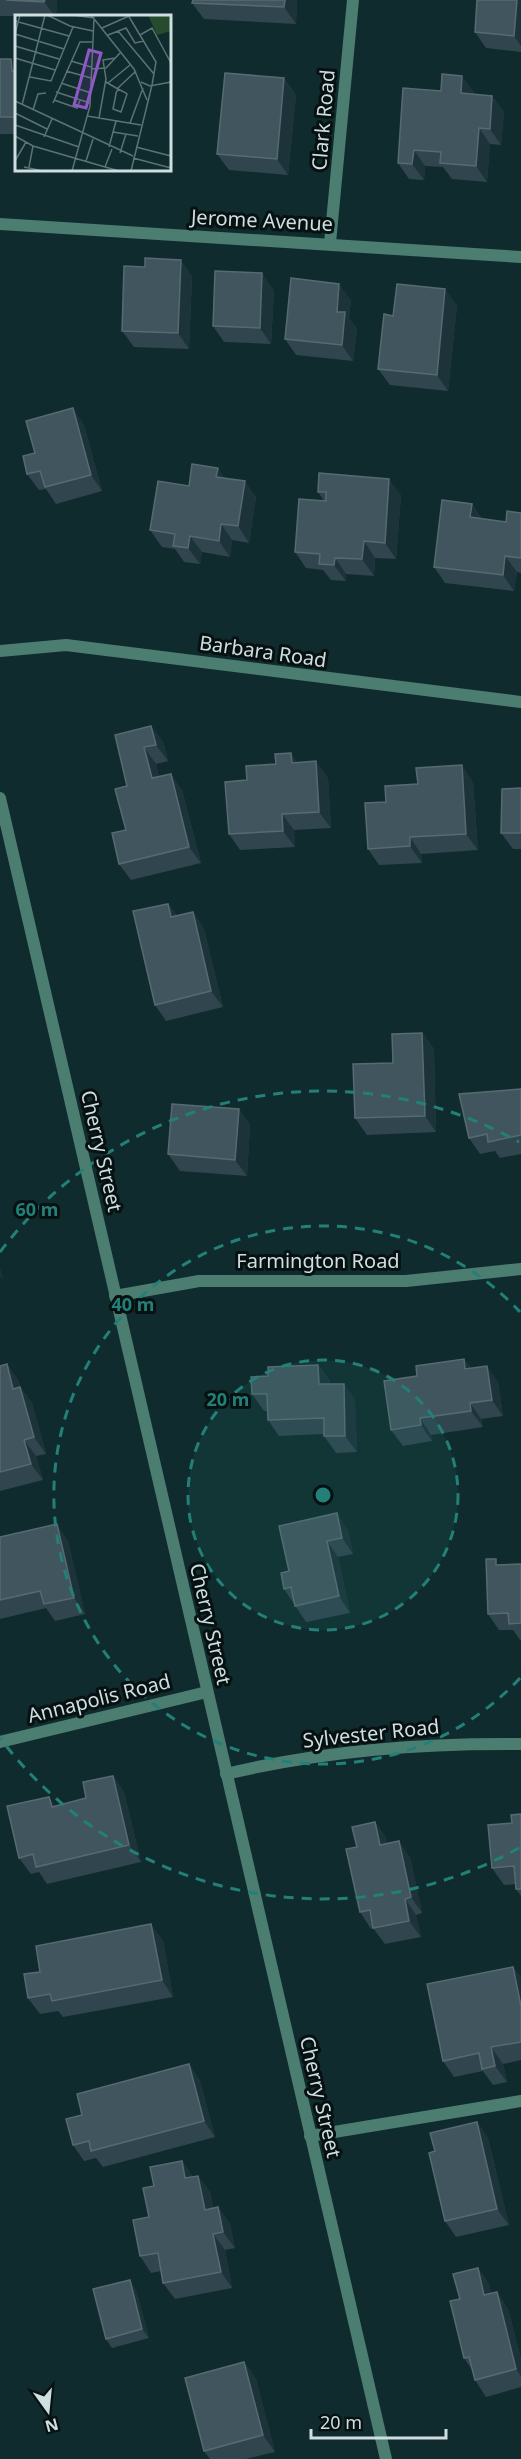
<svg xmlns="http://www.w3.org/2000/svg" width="521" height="2459" viewBox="0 0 521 2459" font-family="'Noto Sans',sans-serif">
<rect width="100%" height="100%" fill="#102b2d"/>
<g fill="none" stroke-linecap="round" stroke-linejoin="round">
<!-- service -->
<path stroke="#4b7d70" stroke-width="12" d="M310,2136L521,2101"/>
<!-- minor -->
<path stroke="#4b7d70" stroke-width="12" d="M0,224L521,257
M330,243L353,0
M0,651L66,645L521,702
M115,1296L199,1281H406L521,1269
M0,1742L207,1692
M226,1774C321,1751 423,1743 521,1744"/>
<!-- tertiary -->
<path stroke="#4b7d70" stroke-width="12" d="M0,798L386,2459"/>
</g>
<!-- wall -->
<path fill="#30454e" d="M0,0H57L56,16H0Z
M193,0H297L296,24L204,19L192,3Z
M521,0V52L486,48L475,32Z
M0,59H11L16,66V134H0Z
M284,78L296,95L288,175L229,170L217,154Z
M441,91L474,92V94L492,96L504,112L501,145L490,144L487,182L452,179L443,167L425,166L424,180L409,179L398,163Z
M192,276L189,349L134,347L122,331Z
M445,289L457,306L448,391L390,385L378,369L393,316Z
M274,290L271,344L224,342L213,326Z
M351,300L349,318L357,329L353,361L296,355L285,339Z
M84,425L102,491L56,504L46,489L39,490L27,474L35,453Z
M225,478L256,497L249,543L232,540L230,557L202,552L200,564L184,562L175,549L162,547L150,530L189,486Z
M318,492L401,495L396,559L375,558L374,576L346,574V581L331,580L323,570L306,568L295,552L324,501Z
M472,504L482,519L506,522L521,513V573L517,572L514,591L445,583L434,567Z
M151,726L163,742L168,761L156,764L159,777L182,790L201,863L131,880L119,864L126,830L127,786Z
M298,762L328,778L331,828L294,830L295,847L240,850L229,834L247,780Z
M473,782L478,850L421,854L422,863L379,865L368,849L386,802Z
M521,788V849H513L501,833Z
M168,904L177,916L193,912L204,929L223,1007L166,1021L155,1005Z
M422,1033L434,1049L436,1132L367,1135L355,1118L393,1063Z
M521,1089V1154L500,1158L495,1151L480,1154L469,1138Z
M239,1109L250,1125L247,1176L180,1171L168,1154Z
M464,1359L471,1368L498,1382L503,1416L481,1419L483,1427L431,1435L432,1441L403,1446L391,1430L417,1376Z
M7,1364L18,1380L20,1387L32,1403L46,1454L36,1456L43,1480L0,1491V1366Z
M318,1365L330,1381V1384H344L355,1400L357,1452L336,1453L324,1436V1434L279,1436L268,1420L267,1411H264L252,1394L268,1376Z
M279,1526L348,1530L353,1554L338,1557L350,1613L306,1622L284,1589L289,1571Z
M0,1537L68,1541L85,1614L55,1621L46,1608L0,1619Z
M521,1564V1640H520L513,1630H499L488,1614L500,1565Z
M113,1776L124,1792L141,1862L47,1884L39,1872L31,1874L19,1858L56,1806L86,1798Z
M521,1814V1896L516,1889V1884L504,1885L492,1868L512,1823Z
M375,1822L386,1838L387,1843L410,1857L422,1913L416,1915L421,1937L385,1944L373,1928L371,1929L360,1912L357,1847Z
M163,1940L173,1997L63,2017L58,2011L40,2014L28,1998L40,1972Z
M513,1967L521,1978V2060L503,2064L507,2082L493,2085L483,2071L454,2077L443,2061Z
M189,2064L200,2081L215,2137L103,2167L96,2158L84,2161L73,2145L82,2115Z
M477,2122L488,2138L509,2225L456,2237L445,2221L435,2151Z
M182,2161L193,2177L198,2176L210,2192L213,2208L218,2207L230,2224L235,2248L225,2250L232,2288L175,2299L163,2283L161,2271L151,2273L140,2256L149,2217L154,2186Z
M478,2268L489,2284L491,2293L497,2292L508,2309L521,2359V2387L486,2397L475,2380L473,2371L464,2358L460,2299Z
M136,2290L149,2338L112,2348L106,2339Z
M244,2362L256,2379L275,2452L246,2459H210L204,2451Z"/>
<!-- shaded-wall -->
<path fill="#1c333a" d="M45,0H57L56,16H55L44,2Z
M285,0H297L296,24L284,7Z
M517,0H521V46L514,36Z
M11,59L16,66V78L12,71Z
M462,76L474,92L472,109L461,93Z
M284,78L296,95L288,175L277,159Z
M492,96L504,112L501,145L490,129Z
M479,128L490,144L487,182L476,166Z
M414,150L425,166L424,180L412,164Z
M181,260L192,276L189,349L178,333Z
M262,273L274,290L271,344L260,328Z
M339,284L351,300L349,318L357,329L353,361L342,345L337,312Z
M445,289L457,306L448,391L437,375Z
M73,408L84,425L102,491L91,475Z
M218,468L229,484L216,477Z
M389,479L401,495L396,559L385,543Z
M245,481L256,497L249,543L238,526Z
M472,504L483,521L470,517Z
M221,524L232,540L230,557L219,541Z
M190,536L202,552L200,564L188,548Z
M364,541L375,558L374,576L362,559Z
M505,556L517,572L514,591L503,575Z
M335,558L346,574V581L334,565Z
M151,726L163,742L168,761L156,745Z
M144,747L156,764L163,795L152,778Z
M291,753L302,769L292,763Z
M316,761L328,778L331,828L319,812Z
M462,765L473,782L478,850L466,834Z
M171,774L182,790L201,863L189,847Z
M282,814L294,830L295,847L283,831Z
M410,837L421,854L422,863L410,846Z
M168,904L179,920L171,917Z
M193,912L204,929L223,1007L211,991Z
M422,1033L434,1049L436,1132L425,1116Z
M239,1109L250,1125L247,1176L235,1160Z
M0,1268L4,1281L0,1276Z
M464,1359L476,1376L465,1369Z
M7,1364L18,1380L25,1405L13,1389Z
M318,1365L330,1381V1401L319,1384Z
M487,1366L498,1382L503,1416L492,1400Z
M344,1384L355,1400L357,1452L345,1436Z
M20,1387L32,1403L46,1454L34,1437Z
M470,1403L481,1419L483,1427L471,1411Z
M420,1418L431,1435L432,1441L421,1425Z
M24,1440L36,1456L43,1480L31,1464Z
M337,1513L348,1530L353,1554L342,1538Z
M57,1524L68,1541L85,1614L74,1598Z
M327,1541L338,1557L350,1613L339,1596Z
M113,1776L124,1792L141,1862L129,1845Z
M49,1797L61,1813L52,1807Z
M375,1822L386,1838L391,1861L380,1845Z
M399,1841L410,1857L422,1913L411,1897Z
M405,1899L416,1915L421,1937L409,1921Z
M151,1924L163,1940L173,1997L162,1980Z
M513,1967L521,1978V2006Z
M491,2047L503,2064L507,2082L495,2066Z
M189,2064L200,2081L215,2137L204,2121Z
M477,2122L488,2138L509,2225L497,2209Z
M182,2161L193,2177L185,2178Z
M198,2176L210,2192L217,2226L205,2210Z
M218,2207L230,2224L235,2248L223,2232Z
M213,2234L225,2250L232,2288L221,2272Z
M478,2268L489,2284L496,2311L484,2295Z
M130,2280L136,2290L149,2338L142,2329Z
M497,2292L508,2309L521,2359V2376L516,2369Z
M244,2362L256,2379L275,2452L263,2435Z"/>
<!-- building -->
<path fill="#41555e" stroke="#576a72" stroke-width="1.5" d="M6,0H45L44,2Z
M193,0H285L284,7L192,3Z
M477,0H517L514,36L475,32Z
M0,59H11L12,71H16V117H0Z
M225,73L284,78L277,159L217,154Z
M442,74L462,76L461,93L492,96L490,129L479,128L476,166L440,163L441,152L414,150L412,164L398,163L403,88L441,91Z
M145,258L181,260L178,333L122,331L124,266L145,267Z
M215,271L262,273L260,328L213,326Z
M291,278L339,284L337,312H345L342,345L285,339Z
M397,284L445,289L437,375L378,369L384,314L393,316Z
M73,408L91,475L45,487L40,471L27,474L23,456L35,453L26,421Z
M192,464L218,468L216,477L245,481L238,526L221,524L219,541L190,536L188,548L173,546L175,534L150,530L158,481L189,486Z
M319,473L389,479L385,543L364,541L362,559L335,558L334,565L319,564L320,554L295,552L299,499L326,501V492H318Z
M442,500L472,504L470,517L506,522L507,511L521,513V558L505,556L503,575L434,567Z
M151,726L156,745L144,747L152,778L171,774L189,847L119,864L112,833L126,830L115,789L127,786L115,735Z
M291,753L292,763L316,761L319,812L282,814L283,831L229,834L225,782L247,780L246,766L276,764L275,754Z
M462,765L466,834L410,837V846L368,849L365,803L386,802L385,786L418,784L416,768Z
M521,788V833H501L502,789Z
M168,904L171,917L193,912L211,991L155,1005L133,911Z
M422,1033L425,1116L355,1118L353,1064L393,1063L392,1034Z
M521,1089V1135L488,1142L487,1134L469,1138L459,1094Z
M172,1104L239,1109L235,1160L168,1154Z
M464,1359L465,1369L487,1366L492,1400L470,1403L471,1411L420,1418L421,1425L391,1430L384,1381L417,1376L416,1366Z
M7,1364L13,1389L20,1387L34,1437L24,1440L31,1464L0,1472V1366Z
M318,1365L319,1384H344L345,1436H324V1418L268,1420L267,1394H252L251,1377L268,1376V1367Z
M337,1513L342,1538L327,1541L339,1596L295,1606L291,1587L284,1589L281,1573L289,1571L279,1526Z
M57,1524L74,1598L44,1604L40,1591L0,1600V1537Z
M486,1559H496V1565L521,1564V1623L509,1624L508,1613L488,1614Z
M113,1776L129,1845L36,1867L33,1854L19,1858L7,1806L49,1797L52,1807L86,1798L83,1782Z
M521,1814V1889H516L514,1866L492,1868L488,1825L512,1823L511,1815Z
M375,1822L380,1845L399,1841L411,1897L405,1899L409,1921L373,1928L370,1910L360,1912L346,1849L357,1847L352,1827Z
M151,1924L162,1980L52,2001L50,1994L28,1998L24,1974L40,1972L36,1946Z
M513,1967L521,2006V2042L491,2047L495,2066L482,2069L479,2053L443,2061L427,1984Z
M189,2064L204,2121L91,2151L89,2141L73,2145L66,2119L82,2115L77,2094Z
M477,2122L497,2209L445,2221L429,2153L435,2151L430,2133Z
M182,2161L185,2178L198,2176L205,2210L218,2207L223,2232L213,2234L221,2272L163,2283L158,2253L140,2256L133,2220L149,2217L143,2188L154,2186L150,2167Z
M478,2268L484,2295L497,2292L516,2369L475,2380L469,2357L464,2358L450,2301L460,2299L453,2274Z
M130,2280L142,2329L106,2339L93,2289Z
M244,2362L263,2435L204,2451L185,2378Z"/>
<!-- distance rings -->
<circle cx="323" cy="1495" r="135" fill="#228079" fill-opacity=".12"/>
<g fill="none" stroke="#228079" stroke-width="3" stroke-dasharray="10 8">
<circle cx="323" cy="1495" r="135"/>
<path d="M520 1678A269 269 0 1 1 520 1312"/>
<path d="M519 1848A404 404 0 0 1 0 1738M0 1252A404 404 0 0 1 519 1142"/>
</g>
<g text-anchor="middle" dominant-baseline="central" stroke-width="6" stroke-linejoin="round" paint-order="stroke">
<!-- street labels -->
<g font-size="20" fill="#cfdee0" stroke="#071112">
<text transform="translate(323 120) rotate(-85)">Clark Road</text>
<text transform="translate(262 220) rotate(3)">Jerome Avenue</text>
<text transform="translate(263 651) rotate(8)">Barbara Road</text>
<text transform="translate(102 1151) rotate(77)">Cherry Street</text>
<text x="318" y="1260">Farmington Road</text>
<text transform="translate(211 1624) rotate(77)">Cherry Street</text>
<text transform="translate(99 1698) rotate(-14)">Annapolis Road</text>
<text transform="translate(371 1733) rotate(-6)">Sylvester Road</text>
<text transform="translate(321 2097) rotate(77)">Cherry Street</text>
</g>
</g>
<!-- overview -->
<g transform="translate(15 15)">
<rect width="156" height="156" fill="#102b2d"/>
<path d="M133,0H156V16L142,20Z" fill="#264b2d"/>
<path fill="none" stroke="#5c7375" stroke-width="1.5" d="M32,0L55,11L78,16M76,0L119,54L132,85M113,0L141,47L137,70M0,6L54,21M87,13L114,1M103,16L139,59M0,19L49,34M0,19L5,0M93,20L111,13L120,28L129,26M125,20L137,13L156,48M0,31L44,44M0,43L40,55M56,46L76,52M76,54L91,53L105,38M51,56L76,63M15,62L36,66L58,12M91,67L96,70L103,74L111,78L112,79L106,97L98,94L101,79V78L103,74V73L105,71L121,56M126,67L135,71L156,67M46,68L76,78M93,68L115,50M41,77L75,88M39,85L62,93L65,85M0,86L118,141M38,88L65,27H77M7,90L30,0M18,95L23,79L31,78M0,98L32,114M72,101L126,110M84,103L91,64L88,45L101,43M115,108L128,73M0,110L64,132M98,117L123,121M0,121L18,131L104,156M29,122L37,104M94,132L101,106M121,132L156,141M105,138L111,119M118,143L156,153M0,146L11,127M71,146L78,124M9,152L28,156M14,152L18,131M90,152L97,134M57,156L75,91L79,3L58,0M116,156L137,70"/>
<path fill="#9058c7" fill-opacity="0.15" stroke="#9058c7" stroke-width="3" d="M74,35L86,38L71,93L59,90Z"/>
<rect width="156" height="156" fill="none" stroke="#cfdee0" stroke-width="3"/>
</g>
<circle cx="323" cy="1495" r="9" fill="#228079" stroke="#071112" stroke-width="3"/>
<g font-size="18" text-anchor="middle" font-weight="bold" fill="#228079" stroke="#071112" stroke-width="6" stroke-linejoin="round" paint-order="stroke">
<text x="37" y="1216">60 m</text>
<text x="133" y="1311">40 m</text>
<text x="228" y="1406">20 m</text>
</g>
<!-- north arrow -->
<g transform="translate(48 2411) rotate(165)" stroke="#071112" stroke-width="4.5" paint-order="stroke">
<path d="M0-4.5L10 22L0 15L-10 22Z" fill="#cfdee0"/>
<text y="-9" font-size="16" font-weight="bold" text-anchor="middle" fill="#cfdee0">N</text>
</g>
<!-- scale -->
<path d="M311 2429v9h135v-9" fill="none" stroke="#cfdee0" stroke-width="3"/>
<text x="320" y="2429" font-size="18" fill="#cfdee0" stroke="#071112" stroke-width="4.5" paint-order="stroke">20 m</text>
</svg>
